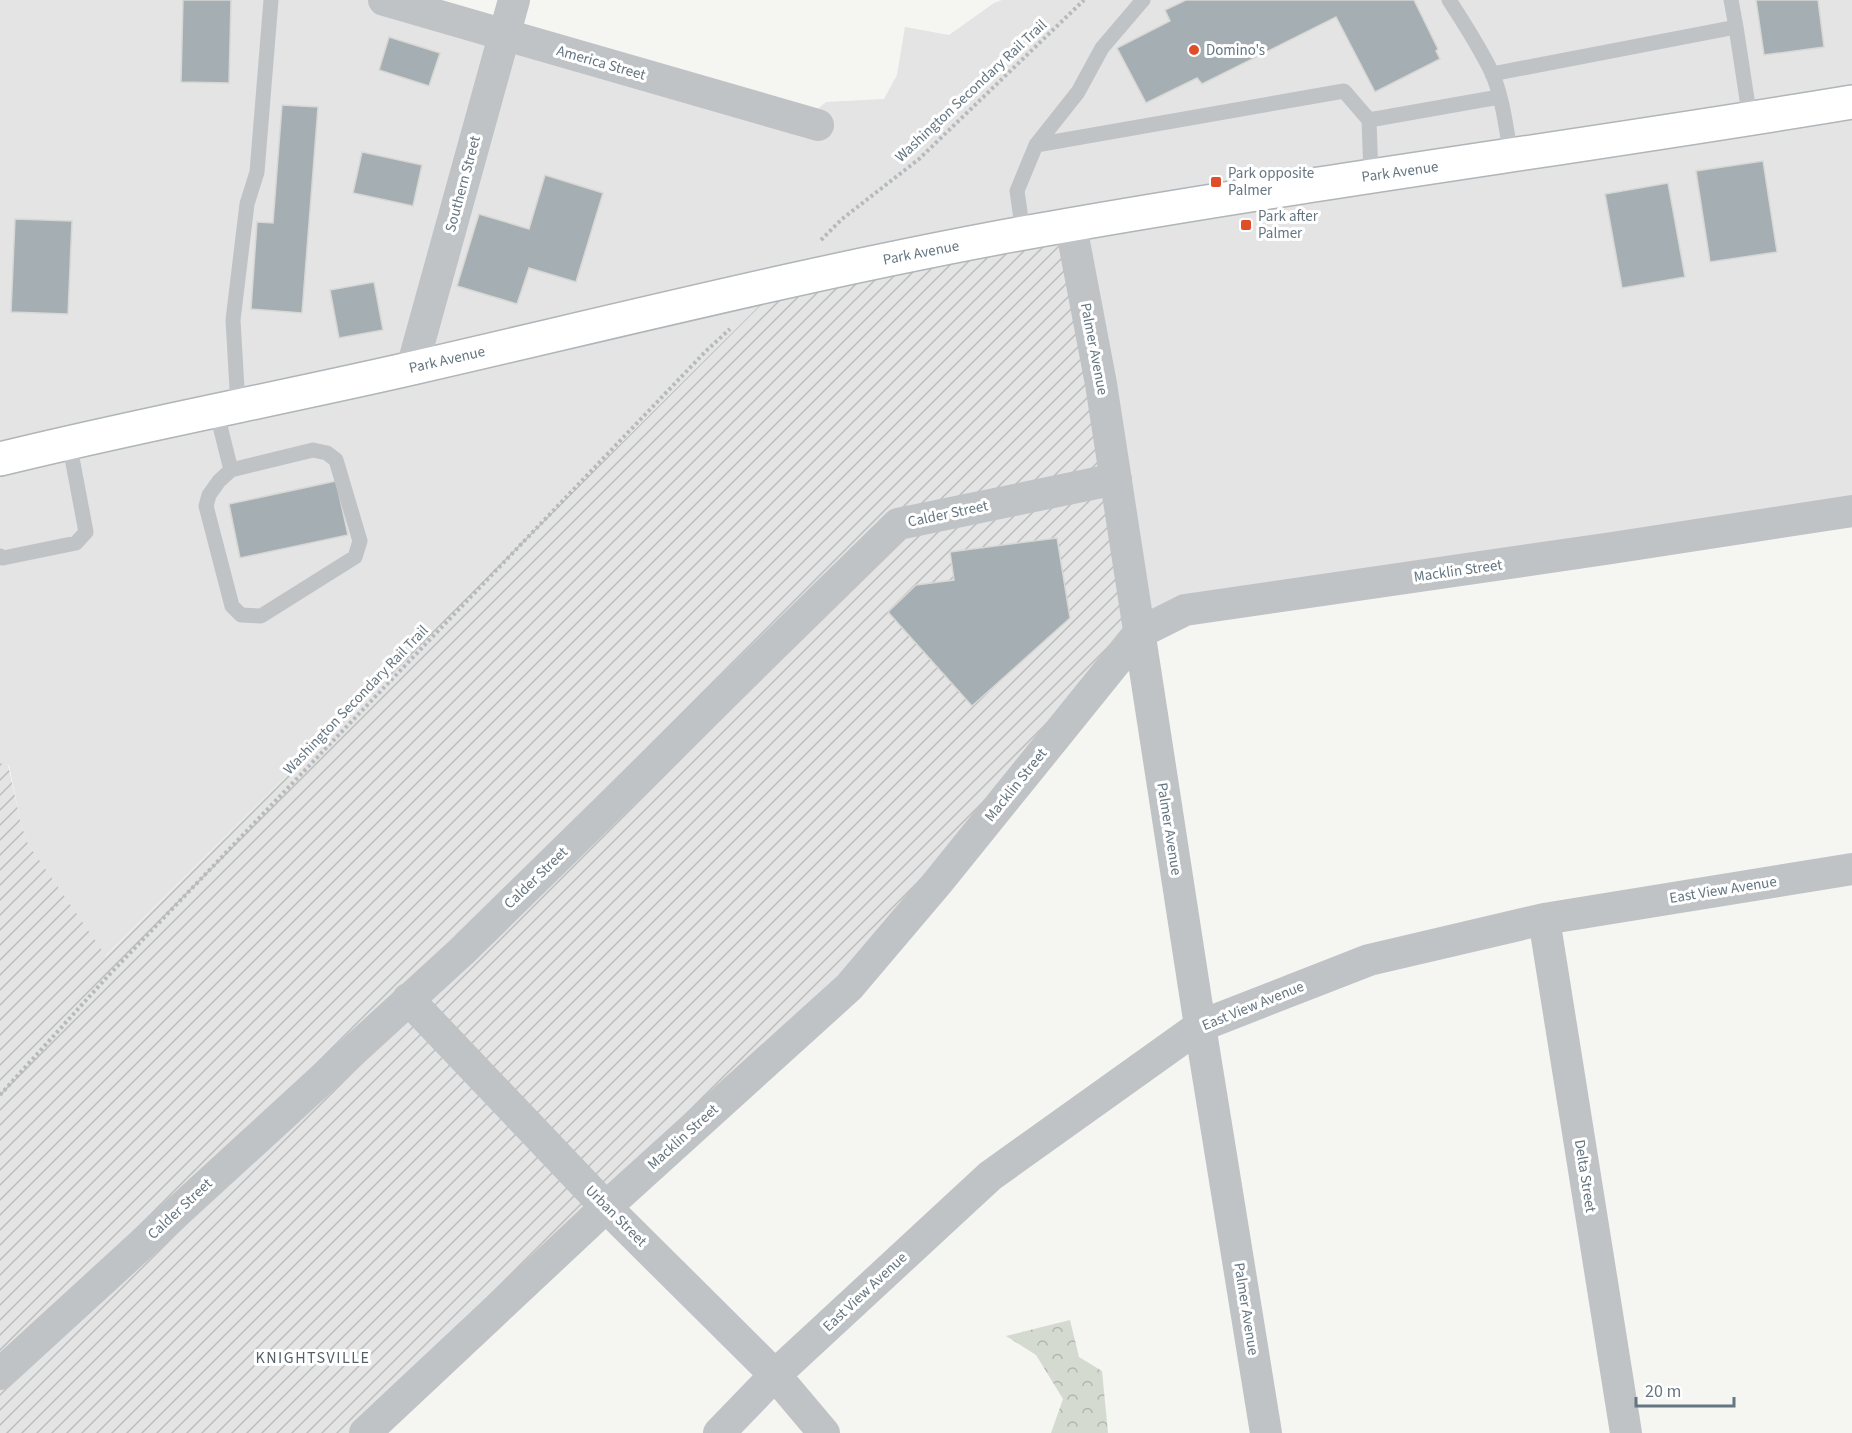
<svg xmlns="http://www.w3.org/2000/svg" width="1852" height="1433" viewBox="0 0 1852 1433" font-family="'Source Sans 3',sans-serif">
<defs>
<pattern id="industrial-furrows" width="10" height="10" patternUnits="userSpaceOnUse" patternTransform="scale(1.5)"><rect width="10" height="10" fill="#e3e4e3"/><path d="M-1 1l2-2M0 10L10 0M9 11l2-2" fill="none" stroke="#bcbdbd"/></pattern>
<pattern id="forest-crowns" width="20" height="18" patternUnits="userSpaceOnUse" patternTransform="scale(1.5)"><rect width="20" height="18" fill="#d5dad1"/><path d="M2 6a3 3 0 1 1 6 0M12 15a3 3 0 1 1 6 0" fill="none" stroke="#b0b5af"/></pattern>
</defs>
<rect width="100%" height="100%" fill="#f5f5f2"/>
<!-- built -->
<path fill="#e3e4e3" d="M0,0H399L806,119L826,102L884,99L897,75L905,27L949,35L994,3L1002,0H1852V508L1144,624L776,289L105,956L28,844L21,824L9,765L0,763Z"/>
<!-- industrial -->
<path fill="url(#industrial-furrows)" d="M1062,238L1144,624L859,975L364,1433H0V763L8,765L21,824L28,844L106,956L776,289Z"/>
<!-- forest -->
<path fill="url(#forest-crowns)" d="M1070,1320L1079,1357L1102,1371L1108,1433H1051L1063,1399L1036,1355L1006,1336Z"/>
<!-- building -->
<path fill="#a5aeb3" stroke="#d7d7d4" stroke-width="1.5" d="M183,0H231L229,83L181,82Z
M1186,0H1414L1438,49L1436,51L1440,59L1375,92L1336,17L1202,84L1197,78L1146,103L1117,48L1170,21L1165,10Z
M1756,0H1818L1824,47L1764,55Z
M389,37L440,53L429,86L379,70Z
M282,105L318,107L302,313L251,309L257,222L273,223Z
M362,152L422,165L413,206L353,193Z
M1763,161L1777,252L1710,262L1696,171Z
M545,175L603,193L576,282L529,268L517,304L457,286L479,214L529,229Z
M1668,183L1685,277L1622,288L1605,194Z
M15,219L72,221L68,314L11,312Z
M374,282L383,330L339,338L330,290Z
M336,481L348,535L240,558L229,504Z
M1057,538L1070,618L972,706L888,612L916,585L954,580L950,552Z"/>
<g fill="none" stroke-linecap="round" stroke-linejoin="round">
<defs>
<path id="primary" d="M0,459C138,425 278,399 417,367C617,321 816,271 1018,234C1295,184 1575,148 1852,102"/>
</defs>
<!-- primary casing -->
<use href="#primary" stroke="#b0b5b9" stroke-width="36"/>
<!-- path -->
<path stroke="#b7babc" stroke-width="4" stroke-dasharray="3 3" stroke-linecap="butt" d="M821,240L842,219L919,159L1084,0
M0,1095L108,976L706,351L730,329"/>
<!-- service -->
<path stroke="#bfc3c6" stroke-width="15" d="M1449,0C1464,23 1480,48 1492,73C1503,98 1506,129 1511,155
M1731,0L1736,27
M1492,74L1736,27L1750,119
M1036,145L1078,92L1102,48L1143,0
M1371,175L1369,120L1499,97
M1023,233L1017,191L1036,145L1344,91L1369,120
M238,406L233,320L247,204L257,172L271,0
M216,410L231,470
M313,450L327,453L336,460L360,541L355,557L261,616L241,615L232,606L206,506L209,495L219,481L231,470Z
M0,556L3,558L76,543L86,532L69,442"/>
<!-- minor -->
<path stroke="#bfc3c6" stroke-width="32" d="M384,0L818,125
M1071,226L1101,384L1200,1026L1266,1433
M412,368L514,0
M1544,919L1626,1433
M408,999L606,1207L775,1375L824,1433
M0,1374L461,952L898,524L1116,479
M365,1433L606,1207L849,987L938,882L1139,633L1185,610L1612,548L1852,511
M719,1433L775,1375L990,1176L1200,1026L1369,960L1544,919L1852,869"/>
<!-- primary -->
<use href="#primary" stroke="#fff" stroke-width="33"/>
</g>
<!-- markers -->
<g fill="#df4e28" stroke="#fff" stroke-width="2">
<circle cx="1194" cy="50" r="6"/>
<rect x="1210" y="176" width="12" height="12" rx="3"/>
<rect x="1240" y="219" width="12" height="12" rx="3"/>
</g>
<g text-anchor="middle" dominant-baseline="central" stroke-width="6" stroke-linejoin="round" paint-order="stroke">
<!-- poi labels -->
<g font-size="15" fill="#657682" stroke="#fff" text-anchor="start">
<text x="1206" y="50">Domino's</text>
<text x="1228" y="173">Park opposite<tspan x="1228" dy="17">Palmer</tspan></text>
<text x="1258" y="216">Park after<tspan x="1258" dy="17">Palmer</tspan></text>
</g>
<!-- street labels -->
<g font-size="15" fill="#657682" stroke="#fff">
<text transform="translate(601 63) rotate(16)">America Street</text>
<text transform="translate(971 91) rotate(-43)">Washington Secondary Rail Trail</text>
<text transform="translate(1400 172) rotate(-8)">Park Avenue</text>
<text transform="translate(463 184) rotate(-75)">Southern Street</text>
<text transform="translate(921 253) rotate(-11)">Park Avenue</text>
<text transform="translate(1094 349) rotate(79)">Palmer Avenue</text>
<text transform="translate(447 360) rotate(-13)">Park Avenue</text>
<text transform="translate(948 514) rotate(-12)">Calder Street</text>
<text transform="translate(1458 571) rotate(-8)">Macklin Street</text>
<text transform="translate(356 700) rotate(-46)">Washington Secondary Rail Trail</text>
<text transform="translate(1016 785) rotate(-51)">Macklin Street</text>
<text transform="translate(1169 829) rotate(81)">Palmer Avenue</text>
<text transform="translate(536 878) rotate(-44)">Calder Street</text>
<text transform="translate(1723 890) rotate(-9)">East View Avenue</text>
<text transform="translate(1253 1006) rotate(-22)">East View Avenue</text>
<text transform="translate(683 1137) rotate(-42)">Macklin Street</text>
<text transform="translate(1585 1176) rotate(81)">Delta Street</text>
<text transform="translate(180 1209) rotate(-43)">Calder Street</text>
<text transform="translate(616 1216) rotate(45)">Urban Street</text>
<text transform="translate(865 1292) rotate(-43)">East View Avenue</text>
<text transform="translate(1246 1309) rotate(81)">Palmer Avenue</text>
</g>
<!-- neighbourhood labels -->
<g font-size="16" letter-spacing="1.5" fill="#535f67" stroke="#fff">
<text x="313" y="1358">KNIGHTSVILLE</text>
</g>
</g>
<!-- scale -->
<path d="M1636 1397v9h98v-9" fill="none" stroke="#657682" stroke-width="3"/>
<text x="1645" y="1397" font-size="18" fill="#657682" stroke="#ffffff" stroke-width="4.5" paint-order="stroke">20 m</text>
</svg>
